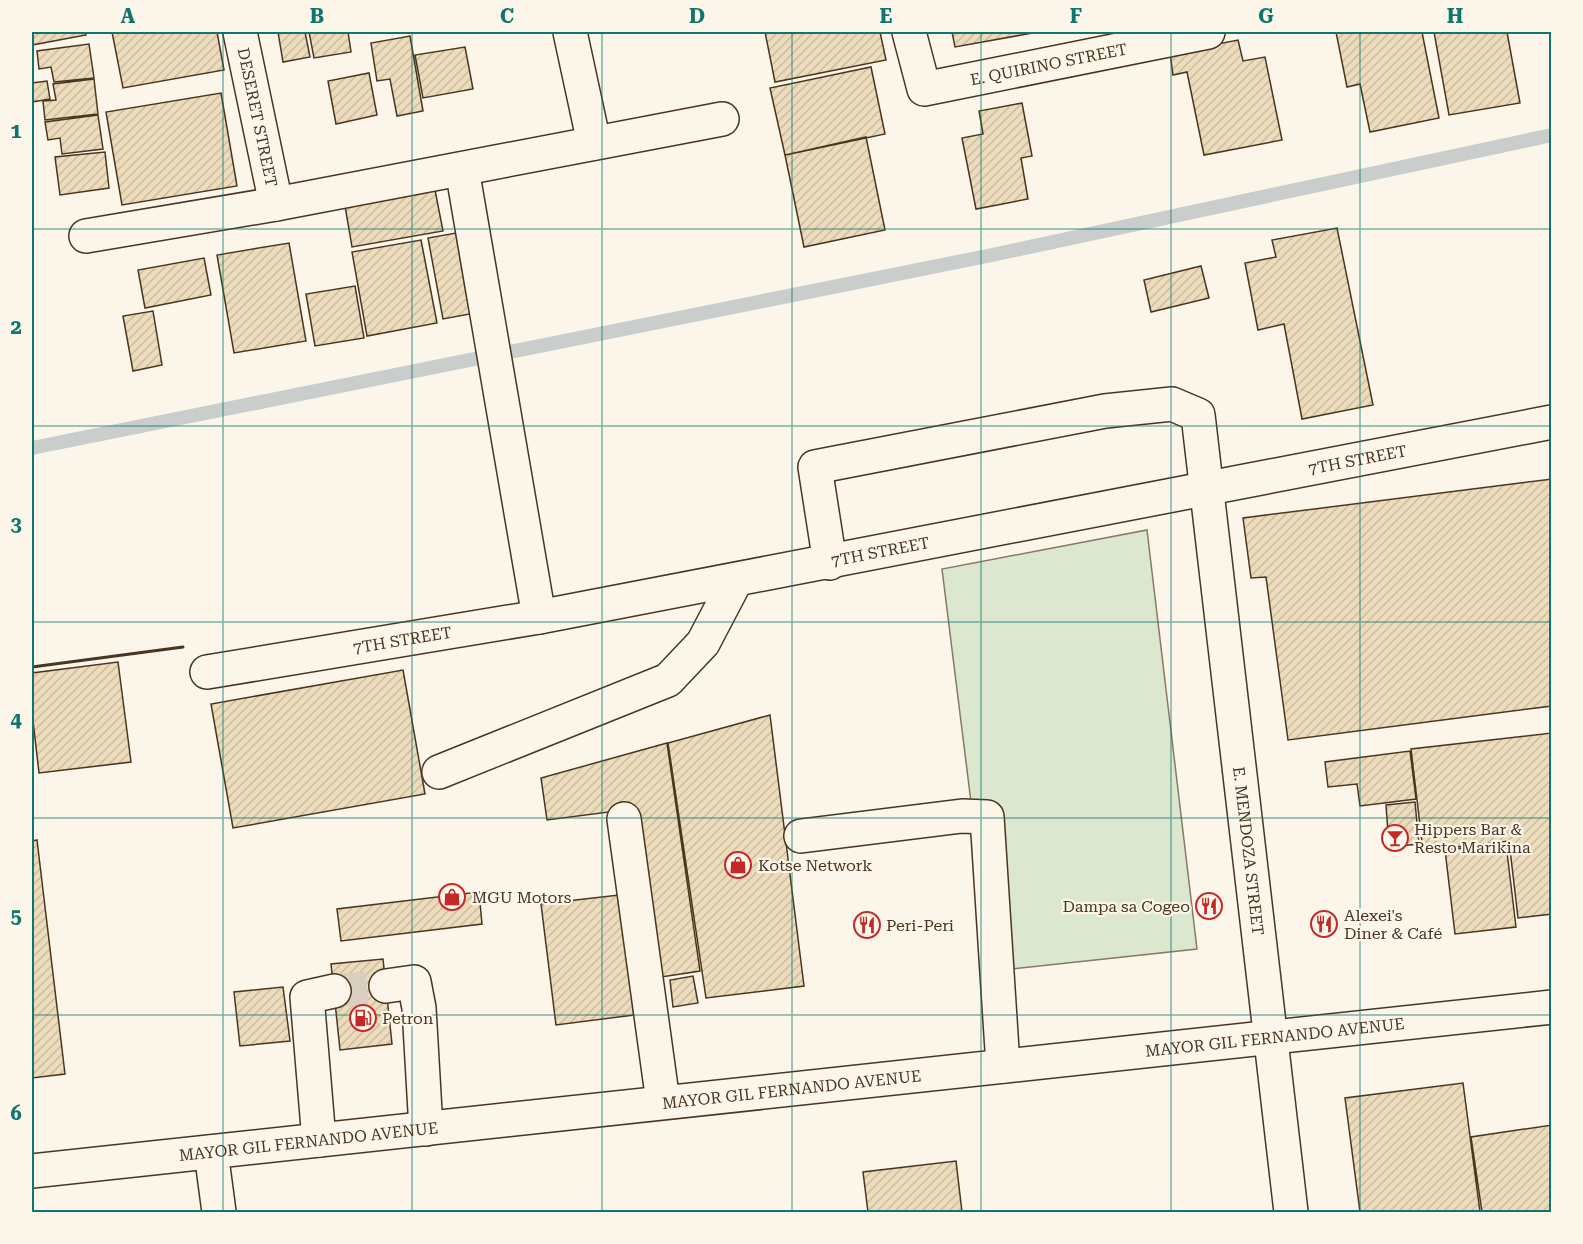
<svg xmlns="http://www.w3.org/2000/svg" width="1583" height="1244" viewBox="0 0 1583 1244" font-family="'Roboto Serif',serif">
<defs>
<pattern id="building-hatch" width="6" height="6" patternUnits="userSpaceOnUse" patternTransform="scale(1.5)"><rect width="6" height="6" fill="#ecdcbc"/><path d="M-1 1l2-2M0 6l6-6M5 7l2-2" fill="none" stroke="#ccbda1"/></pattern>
</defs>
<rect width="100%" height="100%" fill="#fbf6e9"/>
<!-- grass -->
<path fill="#dce7d0" stroke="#887966" stroke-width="1.5" d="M1147,530L1197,949L992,971L942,569Z"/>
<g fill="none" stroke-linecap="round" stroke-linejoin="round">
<!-- stream -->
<path stroke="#c9cecd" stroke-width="14" d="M32,448L992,255L1552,135"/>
</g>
<!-- building -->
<path fill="url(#building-hatch)" stroke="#4a3520" stroke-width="1.5" d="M32,32H85L86,35L32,45Z
M112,32H217L224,70L123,88Z
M278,32H305L310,57L283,62Z
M309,32H348L351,52L314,58Z
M765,32H880L886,60L775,82Z
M952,32H1038L955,47Z
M1336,32H1422L1439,118L1370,132L1360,84L1347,87Z
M1434,32H1507L1520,103L1449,115Z
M410,36L423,111L397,116L390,79L377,81L371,43Z
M1238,40L1243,61L1265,57L1282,140L1204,155L1187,72L1173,75L1170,53Z
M89,44L94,78L54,82L51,67L39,69L37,51Z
M465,47L473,89L423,98L415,55Z
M871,67L885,134L785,155L770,88Z
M369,73L377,115L336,124L328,81Z
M94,79L98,114L45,120L43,101L56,100L53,84Z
M47,81L50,99L32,102V83Z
M221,93L237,186L122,205L106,112Z
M1022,103L1032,156L1021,158L1028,199L976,209L962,138L983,134L979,111Z
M98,115L103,149L62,154L60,138L48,140L45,122Z
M866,137L885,230L804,247L785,155Z
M105,152L109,188L60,195L55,157Z
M435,190L443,231L352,247L345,206Z
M1337,228L1373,405L1302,419L1284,324L1258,330L1245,263L1276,257L1272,240Z
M456,233L470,314L443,319L428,238Z
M421,240L437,323L367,336L352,252Z
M289,243L306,341L234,353L217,255Z
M204,258L211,295L145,308L138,270Z
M1201,266L1209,298L1151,312L1144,280Z
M355,286L364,338L315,346L306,294Z
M153,311L162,365L133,371L123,316Z
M1552,479V706L1288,740L1266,577L1251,578L1243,518Z
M118,662L131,762L39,773L32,712V673Z
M403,670L425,794L233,828L211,704Z
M770,715L804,986L706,998L668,743Z
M1552,733V914L1518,918L1509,841L1423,851L1411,749Z
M667,743L700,971L655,978L632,809L547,820L541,778Z
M1410,751L1416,799L1360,806L1357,784L1328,787L1325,762Z
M1415,802L1419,844L1389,847L1386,805Z
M37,840L65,1074L32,1078V841Z
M1506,844L1516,927L1455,934L1445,850Z
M479,892L482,924L341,941L337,909Z
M619,895L634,1015L556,1025L541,904Z
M383,959L392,1044L340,1050L331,964Z
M693,976L698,1003L673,1007L670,980Z
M283,987L290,1041L240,1046L234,992Z
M1463,1083L1480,1212H1360L1345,1098Z
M1552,1125V1212H1482L1471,1137Z
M956,1161L962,1212H868L863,1172Z"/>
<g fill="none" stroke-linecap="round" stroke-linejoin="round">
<!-- minor-tunnel -->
<path stroke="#d8cfc1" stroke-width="33" stroke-dasharray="33 16" stroke-linecap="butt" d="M334,991L386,986"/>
<defs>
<g id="minor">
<path id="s1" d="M240,32L276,204"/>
<path d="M570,32L594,143"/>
<path id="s2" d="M909,32L924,89L1208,32"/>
<path d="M462,169L539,617"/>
<path d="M86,236L276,204L722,119"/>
<path id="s3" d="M830,563L815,467L1105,411L1172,404L1198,415L1291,1212"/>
<path id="s4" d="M207,672L539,617L1552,422"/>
<path d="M439,772L668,680L703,643L736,580"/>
<path d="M624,819L663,1102"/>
<path d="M801,836L962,816L987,817L1003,1066"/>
<path d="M386,986L414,982L419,1008L426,1129"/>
<path d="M319,1140L307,997L334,991"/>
<path d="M211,1152L219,1212"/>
<path id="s5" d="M32,1171L1552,1007"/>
</g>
</defs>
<!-- minor casing -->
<use href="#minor" stroke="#4a3520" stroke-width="36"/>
<!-- minor -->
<use href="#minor" stroke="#fbf6e9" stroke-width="33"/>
<!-- wall -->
<path stroke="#4a3520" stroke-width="3" d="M32,667L183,647"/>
</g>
<!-- grid -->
<path fill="none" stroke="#0f766e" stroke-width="1.5" stroke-opacity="0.55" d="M223,32V1212M412,32V1212M602,32V1212M792,32V1212M981,32V1212M1171,32V1212M1360,32V1212M32,229H1552M32,426H1552M32,622H1552M32,818H1552M32,1015H1552"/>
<!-- icons -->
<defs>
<symbol id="bar-ring" viewBox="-11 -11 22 22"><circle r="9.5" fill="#fbf6e9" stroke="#c62828" stroke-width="1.5"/><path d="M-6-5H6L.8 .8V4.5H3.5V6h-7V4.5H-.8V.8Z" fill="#c62828"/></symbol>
<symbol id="shop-ring" viewBox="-11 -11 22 22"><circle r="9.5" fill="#fbf6e9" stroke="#c62828" stroke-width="1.5"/><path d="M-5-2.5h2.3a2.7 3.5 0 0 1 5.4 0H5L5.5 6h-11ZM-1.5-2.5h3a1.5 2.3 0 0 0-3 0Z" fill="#c62828"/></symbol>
<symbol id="restaurant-ring" viewBox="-11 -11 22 22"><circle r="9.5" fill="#fbf6e9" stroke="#c62828" stroke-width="1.5"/><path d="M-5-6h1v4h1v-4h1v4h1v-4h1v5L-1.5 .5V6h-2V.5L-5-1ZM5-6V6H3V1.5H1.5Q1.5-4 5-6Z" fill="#c62828"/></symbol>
<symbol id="fuel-ring" viewBox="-11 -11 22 22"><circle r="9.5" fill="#fbf6e9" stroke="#c62828" stroke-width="1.5"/><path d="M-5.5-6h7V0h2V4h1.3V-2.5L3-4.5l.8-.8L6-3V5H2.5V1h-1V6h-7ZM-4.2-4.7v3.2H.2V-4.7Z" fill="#c62828"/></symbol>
</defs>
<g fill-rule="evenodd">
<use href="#bar-ring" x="1380" y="823" width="30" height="30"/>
<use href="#shop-ring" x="723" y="850" width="30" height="30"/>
<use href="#shop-ring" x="437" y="882" width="30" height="30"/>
<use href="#restaurant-ring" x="1194" y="891" width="30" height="30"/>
<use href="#restaurant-ring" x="1309" y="909" width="30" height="30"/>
<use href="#restaurant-ring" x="852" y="910" width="30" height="30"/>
<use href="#fuel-ring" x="348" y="1003" width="30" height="30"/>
</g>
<g text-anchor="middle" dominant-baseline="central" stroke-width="4.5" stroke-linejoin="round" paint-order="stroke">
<!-- street labels -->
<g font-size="16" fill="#4a3520" stroke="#fbf6e9">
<text stroke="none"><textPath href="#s2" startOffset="186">E. QUIRINO STREET</textPath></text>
<text stroke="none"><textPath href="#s1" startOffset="87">DESERET STREET</textPath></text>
<text stroke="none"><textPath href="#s4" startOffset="1170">7TH STREET</textPath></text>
<text stroke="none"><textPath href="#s4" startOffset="684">7TH STREET</textPath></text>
<text stroke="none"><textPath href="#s4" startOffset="198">7TH STREET</textPath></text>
<text stroke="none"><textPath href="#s3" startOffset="927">E. MENDOZA STREET</textPath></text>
<text stroke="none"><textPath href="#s5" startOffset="1250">MAYOR GIL FERNANDO AVENUE</textPath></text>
<text stroke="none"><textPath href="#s5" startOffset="764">MAYOR GIL FERNANDO AVENUE</textPath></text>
<text stroke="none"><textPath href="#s5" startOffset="278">MAYOR GIL FERNANDO AVENUE</textPath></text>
</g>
<!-- poi labels -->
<g font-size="16" fill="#4a3520" stroke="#fbf6e9" text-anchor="start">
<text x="1414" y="829">Hippers Bar &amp;<tspan x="1414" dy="18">Resto Marikina</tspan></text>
<text x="758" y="865">Kotse Network</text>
<text x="472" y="897">MGU Motors</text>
<text x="1190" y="906" text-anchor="end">Dampa sa Cogeo</text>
<text x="1344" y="915">Alexei's<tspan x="1344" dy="18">Diner &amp; Café</tspan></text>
<text x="886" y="925">Peri-Peri</text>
<text x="382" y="1018">Petron</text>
</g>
</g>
<!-- border -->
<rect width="1583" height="1244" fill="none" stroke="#fbf6e9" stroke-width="66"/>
<rect x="33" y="33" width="1517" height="1178" fill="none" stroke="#0f766e" stroke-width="2"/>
<g font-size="20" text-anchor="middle" font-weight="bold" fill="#0f766e">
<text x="128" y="23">A</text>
<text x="317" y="23">B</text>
<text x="507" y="23">C</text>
<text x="697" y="23">D</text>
<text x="886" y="23">E</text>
<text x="1076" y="23">F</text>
<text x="1266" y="23">G</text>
<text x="1455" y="23">H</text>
<text x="16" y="138">1</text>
<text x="16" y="334">2</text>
<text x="16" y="531">3</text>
<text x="16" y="727">4</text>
<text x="16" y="923">5</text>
<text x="16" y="1120">6</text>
</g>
</svg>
